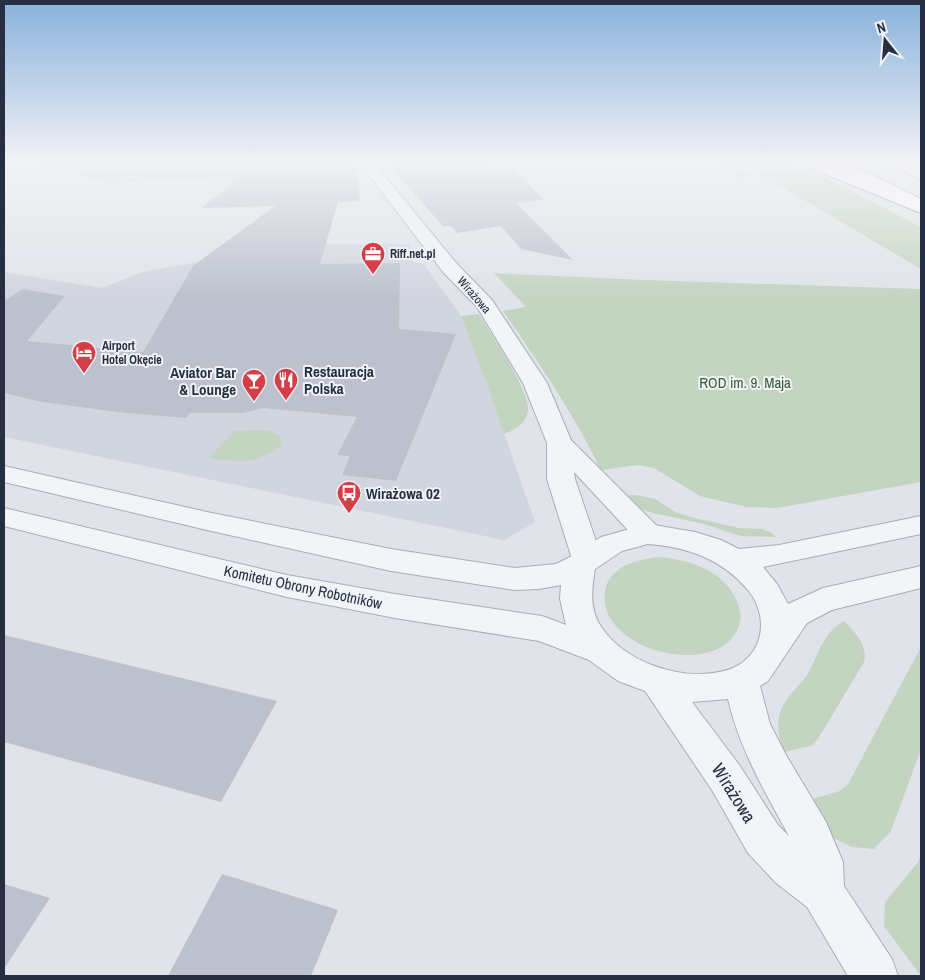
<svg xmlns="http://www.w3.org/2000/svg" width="925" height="980" viewBox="0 0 925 980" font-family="'Archivo Narrow',sans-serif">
<rect width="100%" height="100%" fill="#e0e3e9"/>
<!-- built -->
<path fill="#d1d5df" d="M208,162H350L352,166L205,168Z
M223,244H409L415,252L408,254L414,263H423L461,316L488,387L535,522L504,540L4,437V272L102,288L143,272L198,262Z"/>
<!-- green -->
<path fill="#c3d4c0" d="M21,162H208L205,168L352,166L358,176L225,182L223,178L110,183Z
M709,162H732L755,176L736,178Z
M733,162H788L822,176L921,227V269L765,177H760Z
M494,273L645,280L921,289V482L777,508L747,507L700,496L654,468L638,465L601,470C574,414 538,362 503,311L526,307Z
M479,314C490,332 531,393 528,411C526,424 515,430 504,434L488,387L461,316Z
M234,431C249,431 270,426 281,438V445C257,464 239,463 209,458Z
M636,495L655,499L675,512L690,517L739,528L763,529L770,532L776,537L741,536L704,524L653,513L637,508L617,496Z
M657,557C686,559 720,568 735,597C738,604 742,614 740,622C729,664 671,659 642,645C626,637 608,623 605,604C601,570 629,561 657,557Z
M844,621C855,633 868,644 864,662L818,739L811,746L783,752C780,739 776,727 780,713C784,698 798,688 807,675C818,656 823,632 844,621Z
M921,647V749L891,831L874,849L852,847L833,838L812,799L840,791L848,784Z
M921,853V976L884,926L885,902L918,862Z"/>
<!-- building -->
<path fill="#bcc1cd" d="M260,162H344L343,169L357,168L360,201L338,202L320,264L400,263L399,329L456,334L396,481L342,475L350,456L337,455L357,417L263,408L242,413H190L186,418L126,413L42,402L4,393V301L23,289L65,296L27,341L143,352L193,266L275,206L201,208Z
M430,162H481L491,173L514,170L544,200L516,203L573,260L521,249L501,226L457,233L451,226H443L389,165Z
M4,635L277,701L221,802L4,742Z
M222,874L338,910L311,976H168Z
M4,884L50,898L4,969Z"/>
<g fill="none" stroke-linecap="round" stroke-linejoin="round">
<defs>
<path id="minor" d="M359,162H373L457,264L492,300L547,383L571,440L658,527L663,534L658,541L648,544L638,541L574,472L575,479L602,559L598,566L587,569L576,566L572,559L547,479V443L523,383L477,307L443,272Z"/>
<path id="tertiary" d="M4,466L207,512L391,549L515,568L556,564L570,557L601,537L648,524L695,532L721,540L739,549L779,545L921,516V534L763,567L777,584L788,604L823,588L921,566V588L832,610L807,623L768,681L760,686L770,724L786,755L826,822L843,862L844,886L892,959L898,976H848L807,907L776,883L748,853L712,790L645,691L618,681L589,660L539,641L395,618L287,597L4,526V508L287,575L395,594L542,616L566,625L560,599L561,585L539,589L515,590L391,571L207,530L4,482ZM648,544C688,547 722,559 748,590C772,620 762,661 724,671C681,682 623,662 600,625C589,608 592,587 595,569L622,551ZM728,699C739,748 765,792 789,836L778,825L740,766L692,702Z"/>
<path id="primary" d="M828,162H846L921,199V210L830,165Z
M886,162H904L921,170V179L888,165Z"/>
<path id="motorway" d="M801,162H820L921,202V213L803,165Z"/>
</defs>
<!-- minor casing -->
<use href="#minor" stroke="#a8adb7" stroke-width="2"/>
<!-- tertiary casing -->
<use href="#tertiary" stroke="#a8adb7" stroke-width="2"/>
<!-- primary casing -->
<use href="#primary" stroke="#9ea5b6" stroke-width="2"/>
<!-- motorway casing -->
<use href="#motorway" stroke="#868ea1" stroke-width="2"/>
<!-- minor -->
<use href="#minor" fill="#f3f4f8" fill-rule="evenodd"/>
<!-- tertiary -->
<use href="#tertiary" fill="#f3f4f8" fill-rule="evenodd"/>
<!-- primary -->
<use href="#primary" fill="#fff" fill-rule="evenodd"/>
<!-- motorway -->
<use href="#motorway" fill="#fff" fill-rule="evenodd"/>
</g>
<!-- sky -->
<linearGradient id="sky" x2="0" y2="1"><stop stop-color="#88b1dc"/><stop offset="0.54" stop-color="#f1f2f5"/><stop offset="1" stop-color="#f1f2f5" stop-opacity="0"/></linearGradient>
<rect width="925" height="299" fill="url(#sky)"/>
<!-- icons -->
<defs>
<symbol id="office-pin" viewBox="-11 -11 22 30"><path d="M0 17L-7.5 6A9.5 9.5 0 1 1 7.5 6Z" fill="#d53e46" stroke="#eff2f7"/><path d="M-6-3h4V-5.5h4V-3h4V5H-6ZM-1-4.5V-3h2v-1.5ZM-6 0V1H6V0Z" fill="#fff"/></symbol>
<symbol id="hotel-pin" viewBox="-11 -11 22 30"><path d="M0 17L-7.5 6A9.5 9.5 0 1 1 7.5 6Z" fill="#d53e46" stroke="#eff2f7"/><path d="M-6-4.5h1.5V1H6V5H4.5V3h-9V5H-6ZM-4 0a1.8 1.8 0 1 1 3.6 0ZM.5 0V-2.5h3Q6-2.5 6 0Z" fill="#fff"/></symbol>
<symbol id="restaurant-pin" viewBox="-11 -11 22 30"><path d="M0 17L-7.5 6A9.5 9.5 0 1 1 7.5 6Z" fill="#d53e46" stroke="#eff2f7"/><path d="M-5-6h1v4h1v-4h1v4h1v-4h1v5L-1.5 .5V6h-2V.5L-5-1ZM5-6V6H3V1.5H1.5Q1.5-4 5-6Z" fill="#fff"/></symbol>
<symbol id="bar-pin" viewBox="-11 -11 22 30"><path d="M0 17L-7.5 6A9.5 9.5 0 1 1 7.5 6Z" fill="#d53e46" stroke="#eff2f7"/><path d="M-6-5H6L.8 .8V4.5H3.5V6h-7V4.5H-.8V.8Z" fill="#fff"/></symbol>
<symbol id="bus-pin" viewBox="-11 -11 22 30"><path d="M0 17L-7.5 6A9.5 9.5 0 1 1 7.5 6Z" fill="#d53e46" stroke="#eff2f7"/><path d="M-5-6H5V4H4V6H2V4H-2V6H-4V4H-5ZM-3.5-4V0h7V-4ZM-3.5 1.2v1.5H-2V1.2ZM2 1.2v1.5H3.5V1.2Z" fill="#fff"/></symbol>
</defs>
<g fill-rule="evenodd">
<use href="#office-pin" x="359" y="240" width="28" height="38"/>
<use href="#hotel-pin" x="70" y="339" width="28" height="38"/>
<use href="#restaurant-pin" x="272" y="366" width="28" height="38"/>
<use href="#bar-pin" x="240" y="367" width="28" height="38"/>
<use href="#bus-pin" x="335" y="479" width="28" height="38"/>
</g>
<g text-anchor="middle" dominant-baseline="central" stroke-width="4" stroke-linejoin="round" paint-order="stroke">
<!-- far-poi labels -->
<g font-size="12" font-weight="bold" fill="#272e42" stroke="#eff2f7" text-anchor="start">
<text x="390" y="254">Riff.net.pl</text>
<text x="102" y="346">Airport<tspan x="102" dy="14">Hotel Okęcie</tspan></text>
</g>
<!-- far-street labels -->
<g font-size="12" fill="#272e42" stroke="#eff2f7">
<text transform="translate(474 295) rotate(49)">Wirażowa</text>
</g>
<!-- poi labels -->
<g font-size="15" font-weight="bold" fill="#272e42" stroke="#eff2f7" text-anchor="start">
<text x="304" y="371">Restauracja<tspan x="304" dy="17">Polska</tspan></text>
<text x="236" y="372" text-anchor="end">Aviator Bar<tspan x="236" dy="17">&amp; Lounge</tspan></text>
<text x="366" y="493">Wirażowa 02</text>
</g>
<!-- park labels -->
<g font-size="15" fill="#385e34" stroke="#eff2f7">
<text x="745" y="382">ROD im. 9. Maja</text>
</g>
<!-- street labels -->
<g font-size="15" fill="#272e42" stroke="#eff2f7">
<text transform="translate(303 587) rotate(12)">Komitetu Obrony Robotników</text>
</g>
<!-- near-street labels -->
<g font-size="18" fill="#272e42" stroke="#eff2f7">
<text transform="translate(734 793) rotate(58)">Wirażowa</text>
</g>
</g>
<!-- border -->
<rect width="925" height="980" fill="none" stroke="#272e42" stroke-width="10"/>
<!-- north arrow -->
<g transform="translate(885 40) rotate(343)" stroke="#eff2f7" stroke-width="4" paint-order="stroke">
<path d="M0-4L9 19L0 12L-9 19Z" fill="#272e42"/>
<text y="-8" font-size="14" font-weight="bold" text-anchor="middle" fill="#272e42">N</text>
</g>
</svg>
